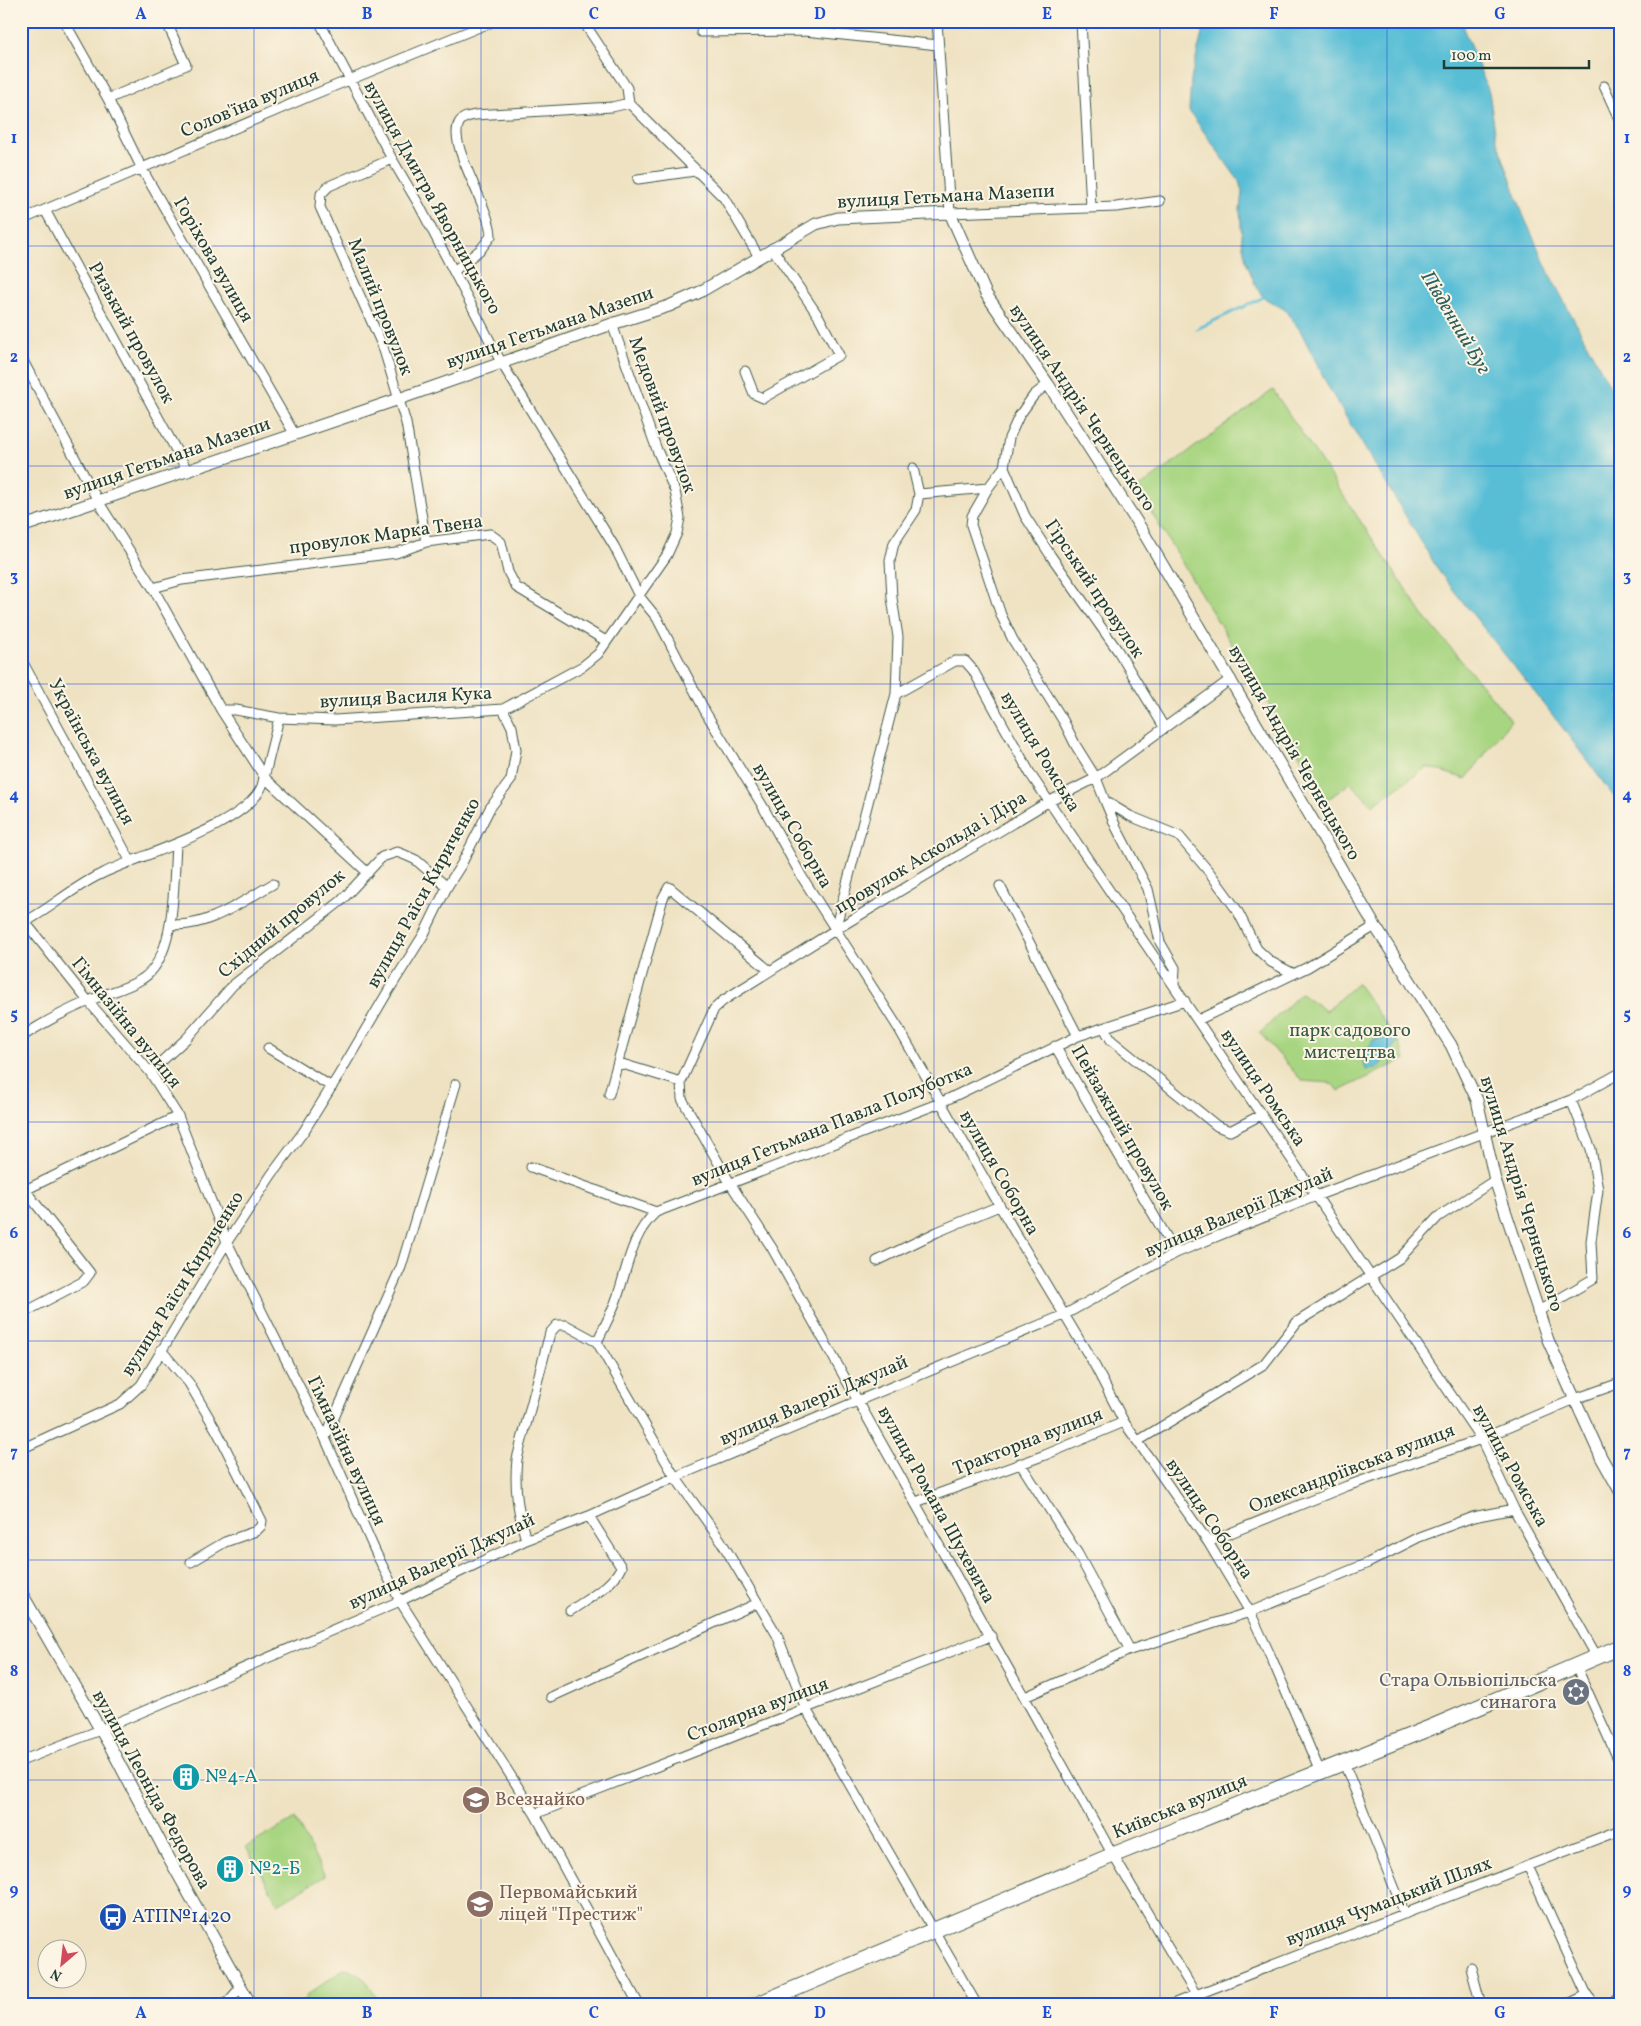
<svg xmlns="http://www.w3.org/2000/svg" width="1641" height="2026" viewBox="0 0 1641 2026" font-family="Vollkorn,serif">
<rect width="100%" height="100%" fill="#fcf5e5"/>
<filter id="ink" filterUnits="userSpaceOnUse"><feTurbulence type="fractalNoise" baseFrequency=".02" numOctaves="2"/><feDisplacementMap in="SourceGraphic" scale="10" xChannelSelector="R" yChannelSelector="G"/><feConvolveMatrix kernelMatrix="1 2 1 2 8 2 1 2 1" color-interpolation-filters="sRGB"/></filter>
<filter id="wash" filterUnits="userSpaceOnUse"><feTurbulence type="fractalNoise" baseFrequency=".0096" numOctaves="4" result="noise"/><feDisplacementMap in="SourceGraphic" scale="20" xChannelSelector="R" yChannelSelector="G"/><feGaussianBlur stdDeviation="1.12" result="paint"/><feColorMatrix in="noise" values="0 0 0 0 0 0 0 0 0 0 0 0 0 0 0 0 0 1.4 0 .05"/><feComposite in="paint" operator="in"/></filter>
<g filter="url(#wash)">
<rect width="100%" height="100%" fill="#efe2c2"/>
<!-- green -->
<path fill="#a8d581" stroke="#64895a" d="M1273,390L1423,615L1511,720L1466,779L1427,767L1372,805L1350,783L1327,800L1137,489Z
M1357,983L1398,1041L1405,1059L1339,1091L1331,1083L1302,1081L1260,1033L1301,993L1326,1011Z
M295,1819L325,1876L278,1904L246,1847Z
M344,1969C365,1972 371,1988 381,2005H302L307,1995Z"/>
<!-- water -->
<path fill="#58bed6" stroke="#3c7e85" d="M1205,21H1463L1465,33L1489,92L1496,138L1524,217L1551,277L1620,405V805L1562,727L1440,573L1331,392L1300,330L1284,309L1264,298L1256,287L1246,261L1242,241L1240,210L1242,192L1239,181L1189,111L1191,79Z
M1390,1038L1398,1041L1377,1069L1366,1070L1362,1058L1374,1039Z"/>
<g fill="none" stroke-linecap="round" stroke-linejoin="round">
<!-- stream -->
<path stroke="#58bed6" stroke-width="3" d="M1197,329L1266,296"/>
</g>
</g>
<g filter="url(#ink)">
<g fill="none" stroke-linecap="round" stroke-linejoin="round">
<defs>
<path id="minor" d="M64,21L108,99L142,169L295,435
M319,21L392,159L419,205L501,362L614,546L639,596L657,618L706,713L762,805L802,877L899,1029L1017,1236L1095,1366L1124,1422L1208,1542L1250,1612L1272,1659L1320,1772
M583,21L627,88L629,103L724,198L759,257
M937,21L950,213L1116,207L1160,201
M1081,21L1091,207
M701,32L805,31L938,45
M1604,86L1620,121
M108,99L186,65L166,21
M392,159L329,186L321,194L320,207L383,347L406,423L426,542
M638,179L695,171
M45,210L188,472
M21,220L310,96L494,21
M454,271L481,249L491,236C491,208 447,145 459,123C462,117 469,116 475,115L612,107L629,103
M21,357L98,501L153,588L221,710L265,778L368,873
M745,371L754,394L763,398L839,355L819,317L772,248
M1004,467L1025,516L1051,556L1118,651L1164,727
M988,488L972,516L971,525L1001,615L1013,640L1064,722L1076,746L1096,778L1105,801L1130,816L1179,836L1210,873L1237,910L1257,949L1271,962L1294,974
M919,494L988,488L1004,467L1009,438L1019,416L1034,395L1048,384
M153,588L182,580L396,553L426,542L490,534L501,542L508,572L516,587L606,641
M21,659L131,862
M896,694L955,661H965L973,670L1031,775L1481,1439L1514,1509L1597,1657
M221,710H236L279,718L335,720L503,709L583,666L598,654L667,555L677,533L680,518L675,491L657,450L612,324
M1105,801L1116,827L1148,889L1160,942L1175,968L1174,985
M1000,886L1078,1036
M21,917L88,1001L150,1072L178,1116L227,1242L325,1438L376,1553L400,1601L535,1814L639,2005
M21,924C49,910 72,888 99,875C138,855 245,827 262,786L279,718
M170,924C205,930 244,900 273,884
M835,930L896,694L898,637L892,598L890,561L894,543L916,510L919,494L913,468
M1198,1020L1308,967L1375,926
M1104,1028L1111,1040L1217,1126L1230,1131L1261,1115
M21,1037C43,1023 65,1011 89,1001C105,993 127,989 142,979C177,957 173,882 176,846
M1055,1046L1176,1253
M268,1048L332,1087
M619,1063L681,1082
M150,1072L187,1038L233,985L341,901L382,857L397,852L405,855L416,860L447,887
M609,1094L663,898L669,887L770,971
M531,1167L656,1212
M21,1192L178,1116
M877,1261L937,1232L999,1206
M1537,1312L1593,1279L1591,1241L1598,1190L1591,1149L1571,1100
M21,1314L84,1281L90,1273L25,1190
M597,1342L675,1477L721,1541L777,1635L806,1709L977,2005
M597,1342C604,1327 613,1311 618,1295C628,1265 632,1234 656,1212L940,1103L1078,1036L1185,1001
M161,1350L189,1383L218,1433L262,1521L261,1526L256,1531L225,1542L191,1562
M325,1438L401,1267L456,1084
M1138,1441L1264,1364L1297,1322L1400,1258L1438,1217L1495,1180
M21,1449L120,1404L141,1385L227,1242L272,1174L304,1131L337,1078L387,993L424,934L447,887L461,865L490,808L511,780L516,750L512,727L503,709
M1020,1463L1078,1554L1130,1650
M916,1502L1045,1455L1124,1422
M526,1540C518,1512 514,1488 517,1459L550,1333L557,1325H566L597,1342
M1208,1542L1347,1486L1481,1439L1575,1399L1620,1383
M570,1611C587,1599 613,1586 621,1567L589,1516
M1576,1666L1620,1763
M551,1697L758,1603
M1025,1697L1130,1650L1250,1612L1368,1563L1419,1537L1473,1517L1514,1509
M21,1761L100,1730L400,1601L526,1540L589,1516L675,1477L1064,1315L1176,1253L1316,1196L1571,1100L1620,1073
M1344,1763L1405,1914
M535,1814L991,1636
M1528,1866L1587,1995L1595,2005
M1471,1968L1481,2005
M225,2005L241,1987
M1170,2005L1620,1830
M1202,2005L1113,1855L772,1248L730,1183L682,1099L681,1082L714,1009L724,1000L835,930L1048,802L1096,778L1231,679
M1566,2005L1587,1995
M1610,2005L1620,1995"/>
<path id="tertiary" d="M21,527L399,399L612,324L669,306L700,292L816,224L838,218L950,213L986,294L1048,384L1142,530L1375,926L1451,1045L1477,1100L1495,1180L1548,1340L1601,1457L1620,1491
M21,1592L111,1748L164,1849L251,2005"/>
<path id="primary" d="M756,2005L1113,1855L1432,1727L1620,1647"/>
</defs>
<!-- minor casing -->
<use href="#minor" stroke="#3e5649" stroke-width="11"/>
<!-- tertiary casing -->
<use href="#tertiary" stroke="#3e5649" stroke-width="13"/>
<!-- primary casing -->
<use href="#primary" stroke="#3e5649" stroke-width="17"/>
<!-- minor -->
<use href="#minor" stroke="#fff" stroke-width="9"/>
<!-- tertiary -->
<use href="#tertiary" stroke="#fff" stroke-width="11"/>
<!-- primary -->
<use href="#primary" stroke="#fff" stroke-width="15"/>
</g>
</g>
<!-- grid -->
<path fill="none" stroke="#1d4ed8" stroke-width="1" stroke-opacity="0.55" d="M254,21V2005M481,21V2005M707,21V2005M934,21V2005M1160,21V2005M1387,21V2005M21,246H1620M21,466H1620M21,684H1620M21,904H1620M21,1122H1620M21,1341H1620M21,1560H1620M21,1780H1620"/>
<!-- icons -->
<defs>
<symbol id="synagogue-disc" viewBox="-11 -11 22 22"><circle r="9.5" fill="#6b7280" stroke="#fcf5e5"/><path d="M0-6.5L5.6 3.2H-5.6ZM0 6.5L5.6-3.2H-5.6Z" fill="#fff"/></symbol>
<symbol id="building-disc" viewBox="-11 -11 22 22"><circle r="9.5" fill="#0f9aa8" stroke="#fcf5e5"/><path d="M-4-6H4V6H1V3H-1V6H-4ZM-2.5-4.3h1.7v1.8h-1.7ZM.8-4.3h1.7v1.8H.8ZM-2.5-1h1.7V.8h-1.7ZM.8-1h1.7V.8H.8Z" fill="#fff"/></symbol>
<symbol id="school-disc" viewBox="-11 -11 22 22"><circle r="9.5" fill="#8d6e63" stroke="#fcf5e5"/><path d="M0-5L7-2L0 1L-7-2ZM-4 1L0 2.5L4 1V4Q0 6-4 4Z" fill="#fff"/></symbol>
<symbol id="bus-disc" viewBox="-11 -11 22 22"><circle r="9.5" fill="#1a4fb4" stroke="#fcf5e5"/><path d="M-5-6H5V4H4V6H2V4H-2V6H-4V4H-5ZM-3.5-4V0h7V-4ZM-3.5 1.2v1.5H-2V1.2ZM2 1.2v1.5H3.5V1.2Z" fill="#fff"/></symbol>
</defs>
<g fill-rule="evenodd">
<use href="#synagogue-disc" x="1560" y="1676" width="32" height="32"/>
<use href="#building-disc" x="170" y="1761" width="32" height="32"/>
<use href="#school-disc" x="460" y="1784" width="32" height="32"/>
<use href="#building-disc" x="214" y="1853" width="32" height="32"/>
<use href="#school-disc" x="464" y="1888" width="32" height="32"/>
<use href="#bus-disc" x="97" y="1901" width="32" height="32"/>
</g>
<g text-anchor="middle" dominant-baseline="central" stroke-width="4" stroke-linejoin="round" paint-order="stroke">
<!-- street labels -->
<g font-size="19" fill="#1f3d34" stroke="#fcf5e5">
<text transform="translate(250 104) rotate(-23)">Солов'їна вулиця</text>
<text transform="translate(946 197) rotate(-3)">вулиця Гетьмана Мазепи</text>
<text transform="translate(432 198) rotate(61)">вулиця Дмитра Яворницького</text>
<text transform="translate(213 260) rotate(60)">Горіхова вулиця</text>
<text transform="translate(380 307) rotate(68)">Малий провулок</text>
<text transform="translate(550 328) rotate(-19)">вулиця Гетьмана Мазепи</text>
<text transform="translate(131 333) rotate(61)">Ризький провулок</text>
<text transform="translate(1082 408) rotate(56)">вулиця Андрія Чернецького</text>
<text transform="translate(662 415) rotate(70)">Медовий провулок</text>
<text transform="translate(167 459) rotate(-19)">вулиця Гетьмана Мазепи</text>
<text transform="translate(386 535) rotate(-8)">провулок Марка Твена</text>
<text transform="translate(1094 589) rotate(56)">Гірський провулок</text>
<text transform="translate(406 698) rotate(-3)">вулиця Василя Кука</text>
<text transform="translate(91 752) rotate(62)">Українська вулиця</text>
<text transform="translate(1040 752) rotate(59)">вулиця Ромська</text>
<text transform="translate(1294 753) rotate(60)">вулиця Андрія Чернецького</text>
<text transform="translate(792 826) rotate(60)">вулиця Соборна</text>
<text transform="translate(931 853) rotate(-31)">провулок Аскольда і Діра</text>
<text transform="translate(424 893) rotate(-61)">вулиця Раїси Кириченко</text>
<text transform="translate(282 924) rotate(-40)">Східний провулок</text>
<text transform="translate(126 1023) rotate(51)">Гімназійна вулиця</text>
<text transform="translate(1263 1088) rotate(56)">вулиця Ромська</text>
<text transform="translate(832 1125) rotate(-22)">вулиця Гетьмана Павла Полуботка</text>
<text transform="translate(1122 1128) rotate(60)">Пейзажний провулок</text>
<text transform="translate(999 1173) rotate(60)">вулиця Соборна</text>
<text transform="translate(1521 1194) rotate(73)">вулиця Андрія Чернецького</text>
<text transform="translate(1239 1213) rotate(-23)">вулиця Валерії Джулай</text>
<text transform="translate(183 1284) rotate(-58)">вулиця Раїси Кириченко</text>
<text transform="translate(814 1401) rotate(-23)">вулиця Валерії Джулай</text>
<text transform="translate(1028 1442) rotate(-21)">Тракторна вулиця</text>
<text transform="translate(346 1451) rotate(65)">Гімназійна вулиця</text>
<text transform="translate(1510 1466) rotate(61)">вулиця Ромська</text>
<text transform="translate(1352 1469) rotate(-21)">Олександріївська вулиця</text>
<text transform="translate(936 1505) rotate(61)">вулиця Романа Шухевича</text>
<text transform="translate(1209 1519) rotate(56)">вулиця Соборна</text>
<text transform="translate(442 1562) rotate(-25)">вулиця Валерії Джулай</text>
<text transform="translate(758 1710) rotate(-21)">Столярна вулиця</text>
<text transform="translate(151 1790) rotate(61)">вулиця Леоніда Федорова</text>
<text transform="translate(1180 1807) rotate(-22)">Київська вулиця</text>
<text transform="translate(1389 1902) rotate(-21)">вулиця Чумацький Шлях</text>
</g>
<!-- park labels -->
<g font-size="19" fill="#3a5b43" stroke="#fcf5e5">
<text x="1350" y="1031">парк садового<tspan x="1350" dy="22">мистецтва</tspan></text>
</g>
<!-- worship labels -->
<g font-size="19" fill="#5b616d" stroke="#fcf5e5" text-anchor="end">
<text x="1557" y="1681">Стара Ольвіопільска<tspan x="1557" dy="22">синагога</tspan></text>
</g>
<!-- culture labels -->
<g font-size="19" fill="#0d838f" stroke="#fcf5e5" text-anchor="start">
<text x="205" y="1777">№4-А</text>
<text x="249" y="1869">№2-Б</text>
</g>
<!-- education labels -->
<g font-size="19" fill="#785e54" stroke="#fcf5e5" text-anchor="start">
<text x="495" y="1800">Всезнайко</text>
<text x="499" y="1893">Первомайський<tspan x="499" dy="22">ліцей "Престиж"</tspan></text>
</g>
<!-- transit labels -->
<g font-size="19" fill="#164399" stroke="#fcf5e5" text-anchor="start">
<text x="132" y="1917">АТП№1420</text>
</g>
<!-- water labels -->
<g font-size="20" font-style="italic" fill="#2d5d5c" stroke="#fcf5e5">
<text transform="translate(1455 323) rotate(59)">Південний Буг</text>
</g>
</g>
<!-- margin -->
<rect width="1641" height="2026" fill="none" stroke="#fcf5e5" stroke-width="55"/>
<!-- north arrow -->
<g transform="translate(62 1964) rotate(208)"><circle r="24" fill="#fcf5e5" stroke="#a4ab9e"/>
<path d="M0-4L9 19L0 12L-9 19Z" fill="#d1495b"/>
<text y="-8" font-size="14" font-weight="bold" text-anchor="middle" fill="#1f3d34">N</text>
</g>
<!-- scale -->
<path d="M1444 60v8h145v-8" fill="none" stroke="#1f3d34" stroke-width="2.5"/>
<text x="1451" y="60" font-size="15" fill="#1f3d34" stroke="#fcf5e5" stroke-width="4" paint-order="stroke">100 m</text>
<rect x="28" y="28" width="1586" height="1970" fill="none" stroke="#1d4ed8" stroke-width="2"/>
<g font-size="16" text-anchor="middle" font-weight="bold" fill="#1d4ed8">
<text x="141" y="19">A</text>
<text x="367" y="19">B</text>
<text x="594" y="19">C</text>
<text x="820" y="19">D</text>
<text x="1047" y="19">E</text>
<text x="1274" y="19">F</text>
<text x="1500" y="19">G</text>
<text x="14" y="143">1</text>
<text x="1627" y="143">1</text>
<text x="14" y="362">2</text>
<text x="1627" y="362">2</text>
<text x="14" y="581">3</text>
<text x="1627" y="581">3</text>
<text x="14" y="800">4</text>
<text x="1627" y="800">4</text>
<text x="14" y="1019">5</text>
<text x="1627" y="1019">5</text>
<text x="14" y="1238">6</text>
<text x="1627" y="1238">6</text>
<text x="14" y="1457">7</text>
<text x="1627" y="1457">7</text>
<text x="14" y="1676">8</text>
<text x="1627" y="1676">8</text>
<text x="14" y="1895">9</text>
<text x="1627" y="1895">9</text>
<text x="141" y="2018">A</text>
<text x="367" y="2018">B</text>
<text x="594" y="2018">C</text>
<text x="820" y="2018">D</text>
<text x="1047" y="2018">E</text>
<text x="1274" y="2018">F</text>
<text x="1500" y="2018">G</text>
</g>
</svg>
